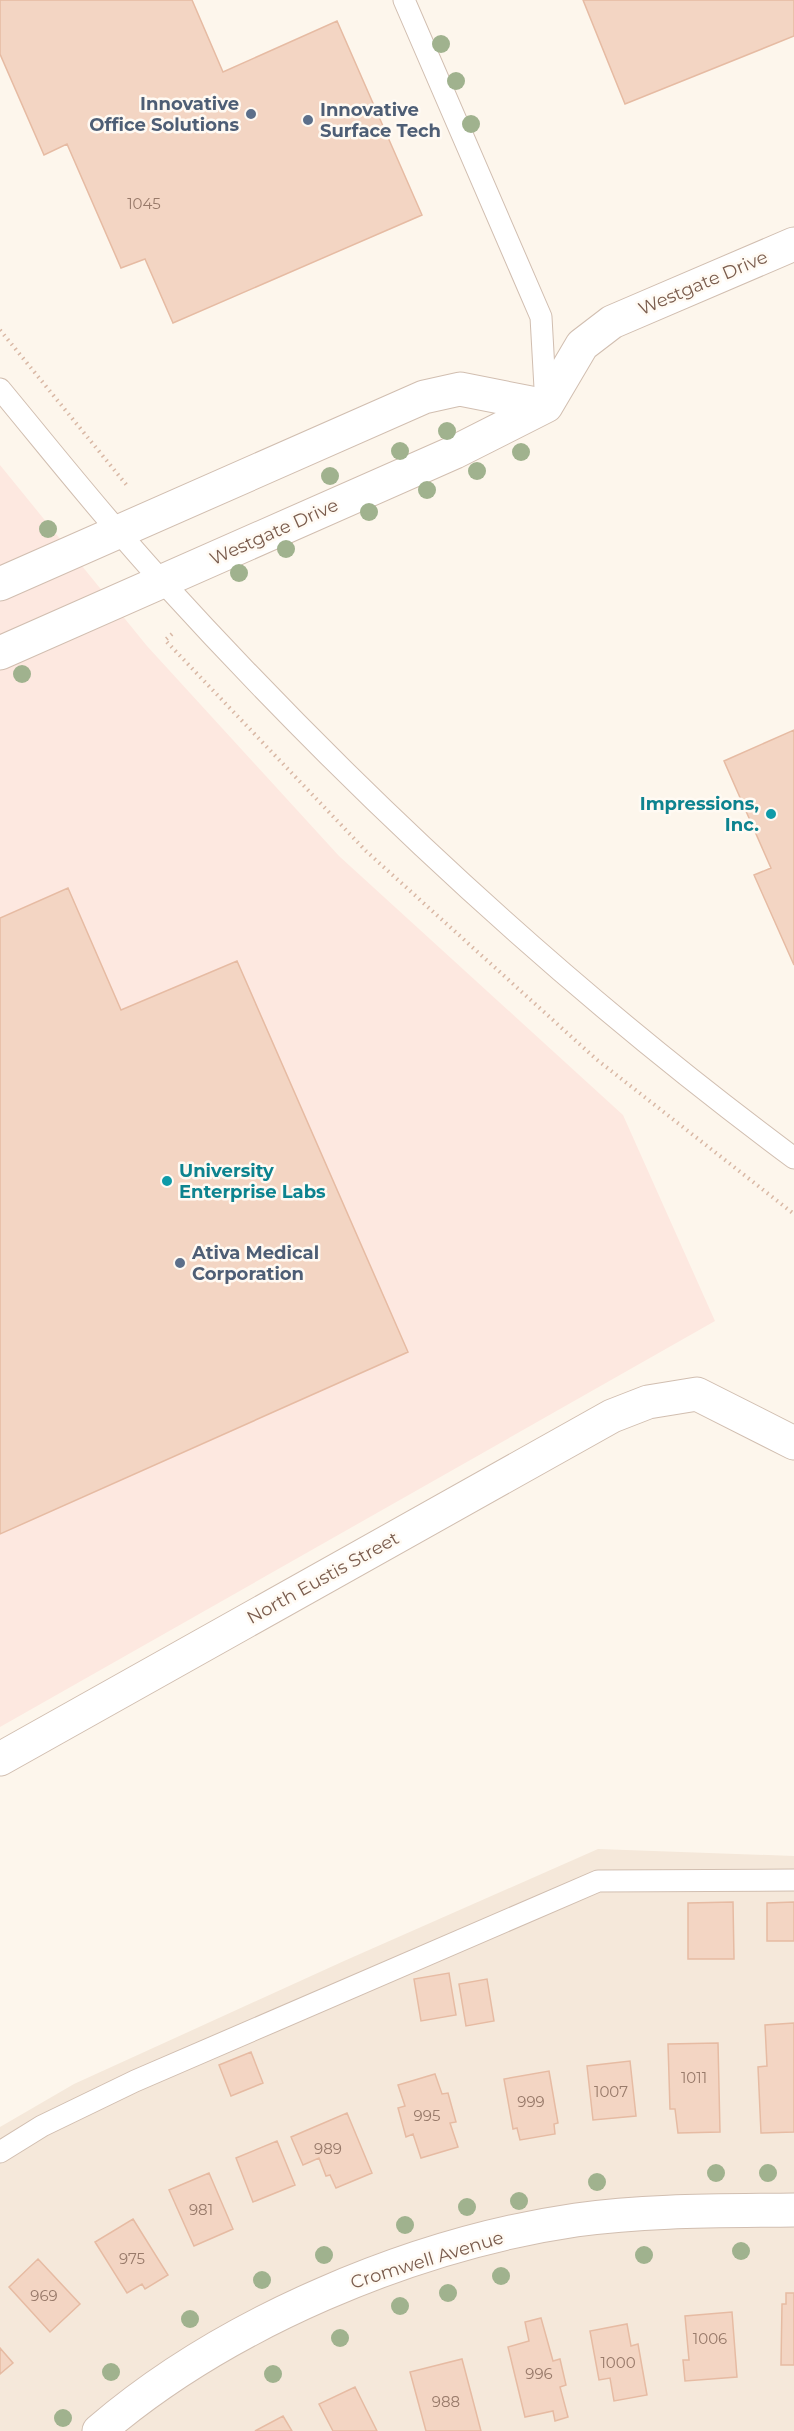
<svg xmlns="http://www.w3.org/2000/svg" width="794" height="2431" viewBox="0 0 794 2431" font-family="Montserrat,sans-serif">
<rect width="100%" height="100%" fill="#fdf6ec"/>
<!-- residential -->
<path fill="#f5e8da" d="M598,1849L794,1856V2431H0V2127L74,2084L344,1961Z"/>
<!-- commercial -->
<path fill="#fde8e0" d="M0,465L147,646L339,856L623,1115L715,1321L0,1727Z"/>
<!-- building -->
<path fill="#f3d5c3" stroke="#e6bba3" stroke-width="1.5" d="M0,0H192L223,72L337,21L422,215L173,323L145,259L121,268L67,144L44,155L0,54Z
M583,0H794V36L625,104Z
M794,730V965L754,875L771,868L724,761Z
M68,888L121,1010L237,961L408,1352L0,1534V918Z
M733,1902L734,1959H688V1903Z
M794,1902V1941H767V1903Z
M449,1973L456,2015L421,2021L414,1979Z
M487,1979L494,2021L466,2026L459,1984Z
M794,2023V2132L761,2133L758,2067L767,2066L765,2025Z
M718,2043L720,2132L678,2133L675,2109H670L668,2044Z
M251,2052L263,2083L231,2096L219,2065Z
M630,2061L636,2116L593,2120L587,2066Z
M549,2071L558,2123L554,2124L555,2134L520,2140L517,2128L513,2129L504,2079Z
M435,2074L442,2094L448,2093L456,2122L450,2123L458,2147L421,2158L413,2134L406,2137L398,2108L405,2106L398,2085Z
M347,2113L372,2173L336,2188L330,2175L326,2176L319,2158L303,2165L291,2137Z
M277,2141L295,2185L253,2202L236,2158Z
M209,2173L233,2229L194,2246L169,2190Z
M133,2219L168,2275L145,2289L142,2284L127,2293L95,2242Z
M38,2259L80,2304L50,2332L9,2287Z
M786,2293H794V2365H781L782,2304H786Z
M732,2312L737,2377L685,2381L683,2360H689L685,2316Z
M541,2318L553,2361L560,2359L566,2385L560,2387L568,2417L555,2421L553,2411L525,2417L508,2347L529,2341L525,2322Z
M627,2324L631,2346L638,2344L647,2395L614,2401L610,2378L599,2380L590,2331Z
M0,2348L13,2363L0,2374Z
M462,2359L481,2431H426L410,2372Z
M355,2387L377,2431H333L319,2404Z
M283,2416L292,2431H255Z"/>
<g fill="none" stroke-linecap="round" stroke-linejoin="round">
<defs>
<path id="lane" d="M404,0L541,317L546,406
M0,389C53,453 105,519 161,580C353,791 565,988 794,1158
M0,2152L42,2126L135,2081L598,1881L794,1880"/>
<path id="street" d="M0,584L424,397L460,389L546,406
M0,653L455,452L546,406L582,345L612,322L794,244
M0,1759L612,1416L648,1402L697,1394L794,1443
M99,2431C225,2323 412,2244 576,2220C649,2210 721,2211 794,2210"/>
</defs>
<!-- lane casing -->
<use href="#lane" stroke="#d1beb0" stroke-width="23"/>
<!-- street casing -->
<use href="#street" stroke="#d1beb0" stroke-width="35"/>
<!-- path -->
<path stroke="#d9b8a5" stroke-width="4" stroke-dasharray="1.5 4.5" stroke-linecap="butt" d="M0,330L129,488
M172,634L165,640L366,851L596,1059L794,1214"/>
<!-- lane -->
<use href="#lane" stroke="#fff" stroke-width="21"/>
<!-- street -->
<use href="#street" stroke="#fff" stroke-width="33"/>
</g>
<!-- trees -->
<g fill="#a0b28e">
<circle cx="441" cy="44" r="9"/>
<circle cx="456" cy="81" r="9"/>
<circle cx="471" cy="124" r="9"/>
<circle cx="447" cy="431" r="9"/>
<circle cx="400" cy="451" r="9"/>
<circle cx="521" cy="452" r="9"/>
<circle cx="477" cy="471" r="9"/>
<circle cx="330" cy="476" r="9"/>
<circle cx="427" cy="490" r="9"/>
<circle cx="369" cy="512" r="9"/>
<circle cx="48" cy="529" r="9"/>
<circle cx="286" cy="549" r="9"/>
<circle cx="239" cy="573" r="9"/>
<circle cx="22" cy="674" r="9"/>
<circle cx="716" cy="2173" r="9"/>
<circle cx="768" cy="2173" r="9"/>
<circle cx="597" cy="2182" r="9"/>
<circle cx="519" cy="2201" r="9"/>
<circle cx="467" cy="2207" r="9"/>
<circle cx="405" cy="2225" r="9"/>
<circle cx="741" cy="2251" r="9"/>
<circle cx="324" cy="2255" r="9"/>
<circle cx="644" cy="2255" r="9"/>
<circle cx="501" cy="2276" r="9"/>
<circle cx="262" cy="2280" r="9"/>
<circle cx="448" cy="2293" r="9"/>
<circle cx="400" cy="2306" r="9"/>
<circle cx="190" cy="2319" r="9"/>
<circle cx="340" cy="2338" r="9"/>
<circle cx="111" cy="2372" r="9"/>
<circle cx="273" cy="2374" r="9"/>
<circle cx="63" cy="2418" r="9"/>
</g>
<!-- markers -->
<g fill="#5c6f8a" stroke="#fffaf3" stroke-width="2">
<circle cx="251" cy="114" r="6"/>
<circle cx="308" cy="120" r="6"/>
<circle cx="180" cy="1263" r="6"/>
</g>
<g fill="#0f9aa8" stroke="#fffaf3" stroke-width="2">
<circle cx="771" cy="814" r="6"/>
<circle cx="167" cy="1181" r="6"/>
</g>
<g text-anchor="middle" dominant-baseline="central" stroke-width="5" stroke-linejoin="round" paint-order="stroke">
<!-- number labels -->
<g font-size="15" fill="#987a6a">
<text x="144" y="203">1045</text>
<text x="694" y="2077">1011</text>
<text x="611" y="2091">1007</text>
<text x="531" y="2101">999</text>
<text x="427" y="2115">995</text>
<text x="328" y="2148">989</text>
<text x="201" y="2209">981</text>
<text x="132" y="2258">975</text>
<text x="44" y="2295">969</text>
<text x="710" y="2338">1006</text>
<text x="618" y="2362">1000</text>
<text x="539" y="2373">996</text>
<text x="446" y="2401">988</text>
</g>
<!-- service labels -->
<g font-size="18" font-weight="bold" fill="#4e5e75" stroke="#fffaf3" text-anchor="start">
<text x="239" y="104" text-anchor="end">Innovative<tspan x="239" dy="21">Office Solutions</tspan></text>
<text x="320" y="110">Innovative<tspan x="320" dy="21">Surface Tech</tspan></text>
<text x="192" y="1253">Ativa Medical<tspan x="192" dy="21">Corporation</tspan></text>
</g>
<!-- street labels -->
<g font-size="18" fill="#7a5c4d" stroke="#fffaf3">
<text transform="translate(703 283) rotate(-23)">Westgate Drive</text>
<text transform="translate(274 532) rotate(-24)">Westgate Drive</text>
<text transform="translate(323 1578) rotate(-29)">North Eustis Street</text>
<text transform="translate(427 2260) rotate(-17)">Cromwell Avenue</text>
</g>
<!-- culture labels -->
<g font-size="18" font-weight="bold" fill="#0d838f" stroke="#fffaf3" text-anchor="end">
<text x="759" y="804">Impressions,<tspan x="759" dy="21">Inc.</tspan></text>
<text x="179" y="1171" text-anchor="start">University<tspan x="179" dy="21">Enterprise Labs</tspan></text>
</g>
</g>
</svg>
